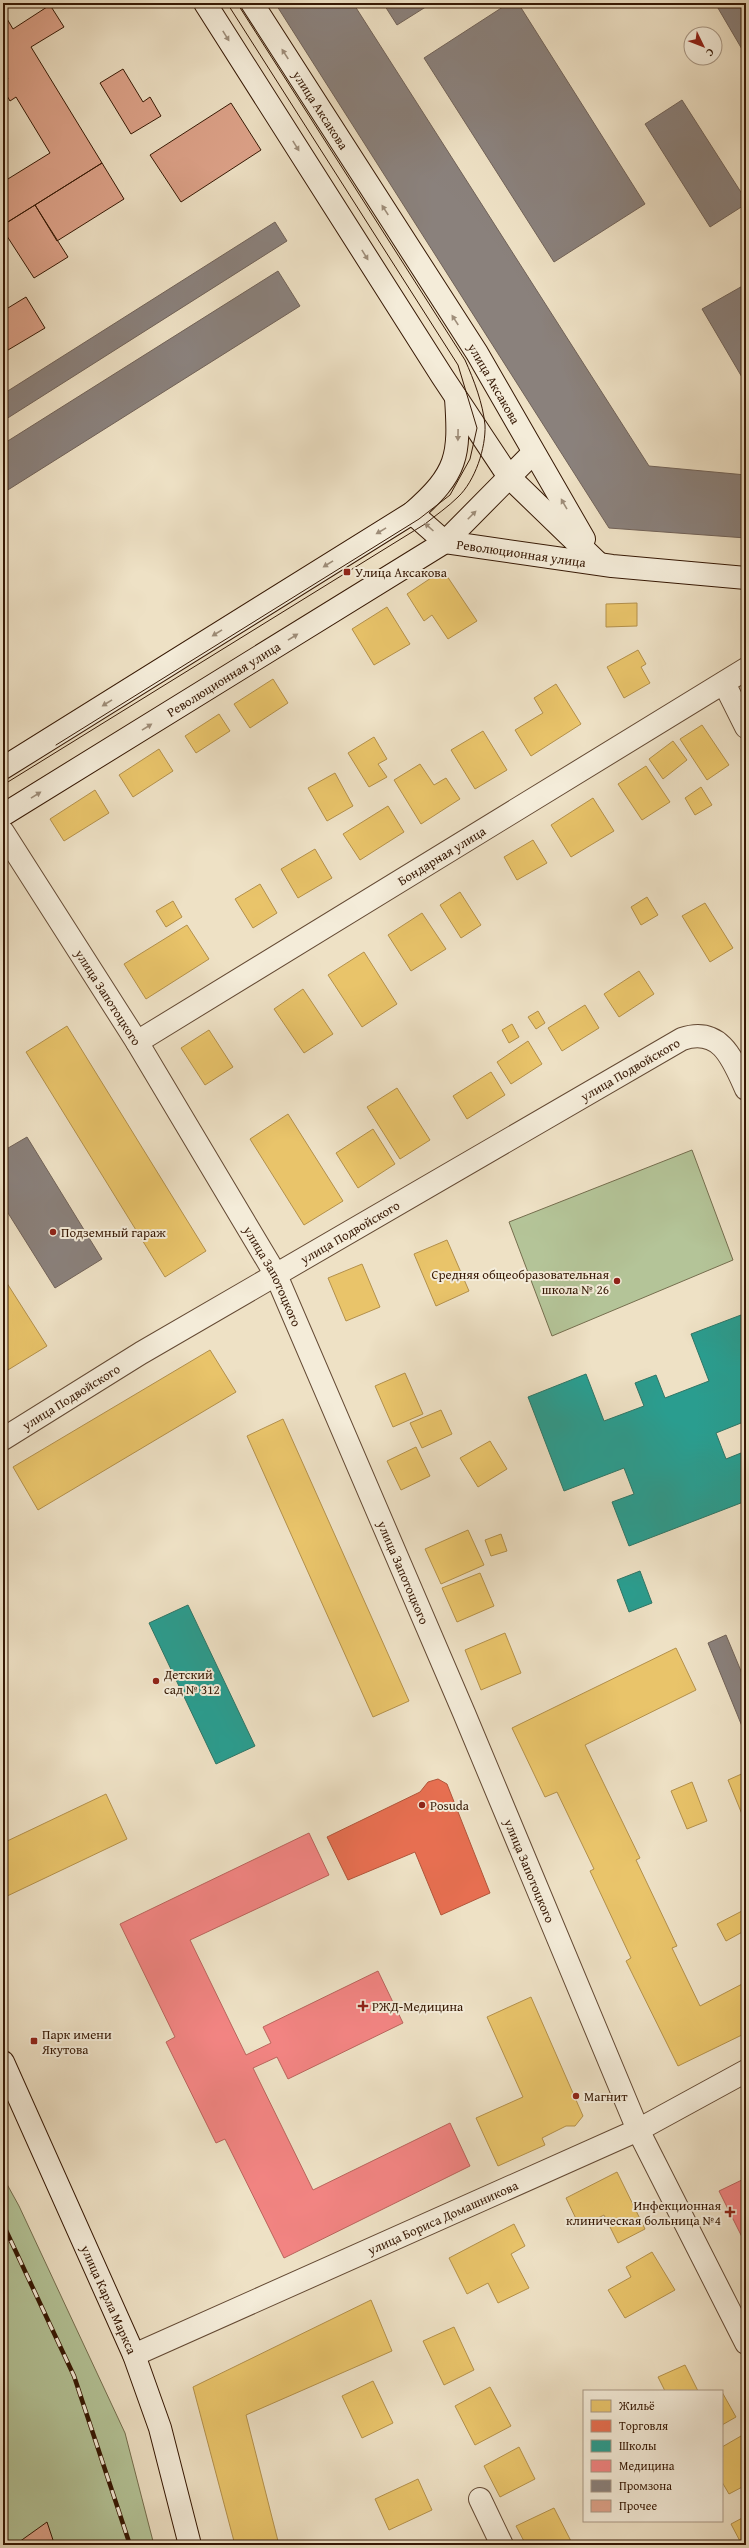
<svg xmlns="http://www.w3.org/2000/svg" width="749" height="2548" viewBox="0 0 749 2548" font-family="'Gentium Book Plus',serif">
<rect width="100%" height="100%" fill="#eee1c5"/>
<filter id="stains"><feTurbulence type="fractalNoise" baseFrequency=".005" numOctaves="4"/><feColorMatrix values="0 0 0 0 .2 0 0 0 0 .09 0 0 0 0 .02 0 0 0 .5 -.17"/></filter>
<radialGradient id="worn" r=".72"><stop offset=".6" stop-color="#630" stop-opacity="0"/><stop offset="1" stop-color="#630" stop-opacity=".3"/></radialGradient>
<!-- green -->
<path fill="#b4c498" stroke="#756e4e" d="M692,1150L733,1260L552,1336L509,1222Z
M3,2177L19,2206L125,2433L154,2545H3Z"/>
<!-- homes -->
<path fill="#e9c46a" stroke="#b3904b" d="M443,570L477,621L448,639L432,615L424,621L407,594Z
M637,603V626L606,627V604Z
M387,607L410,644L374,665L352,629Z
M638,650L646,664L641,667L650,683L624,698L607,667Z
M273,679L288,703L250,728L234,704Z
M556,684L581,724L531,756L515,730L543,713L534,698Z
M219,714L230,731L196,753L185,736Z
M702,725L729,765L707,780L680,739Z
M483,731L507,770L475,789L451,750Z
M374,737L387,759L378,764L387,777L369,787L348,753Z
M673,741L687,760L663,779L649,759Z
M159,749L173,771L133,797L119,775Z
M420,764L434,785L446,778L460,799L421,824L394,780Z
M646,766L670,802L642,820L618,784Z
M335,773L353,806L327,821L308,788Z
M701,787L712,805L695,815L685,798Z
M95,790L109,813L64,841L50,819Z
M593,798L614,831L571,857L551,825Z
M388,806L404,832L360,860L343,834Z
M533,840L547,863L517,880L504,857Z
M315,849L332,878L298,898L281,869Z
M260,884L277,913L253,928L235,899Z
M460,892L481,925L461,938L440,905Z
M647,897L658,915L641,925L631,907Z
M173,901L182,917L166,927L156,911Z
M705,903L733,948L710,962L682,916Z
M422,913L446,949L411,971L388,935Z
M187,925L209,959L146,999L124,964Z
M364,952L397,1004L362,1027L328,975Z
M639,971L654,994L619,1017L604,994Z
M303,989L333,1034L304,1053L274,1009Z
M585,1005L599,1028L562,1051L548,1028Z
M538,1011L545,1023L536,1029L528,1017Z
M512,1024L519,1037L509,1043L502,1030Z
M67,1026L206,1251L165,1277L26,1052Z
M209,1030L233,1067L205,1085L181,1048Z
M528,1041L542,1064L511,1084L497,1062Z
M491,1072L505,1095L467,1119L453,1096Z
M397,1088L430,1140L400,1159L367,1107Z
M288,1114L343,1201L304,1225L250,1139Z
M373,1129L395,1164L358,1188L336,1153Z
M447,1240L469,1291L436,1306L414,1254Z
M362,1264L380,1307L346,1321L328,1278Z
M3,1277L47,1346L3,1373Z
M210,1350L236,1392L38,1510L13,1467Z
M405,1373L423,1414L393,1427L375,1386Z
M441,1410L452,1434L422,1448L410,1423Z
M283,1419L409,1701L373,1717L247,1436Z
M490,1441L507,1469L478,1487L460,1458Z
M416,1447L430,1476L401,1490L387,1461Z
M468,1530L484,1565L441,1584L425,1549Z
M501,1534L507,1551L491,1556L485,1540Z
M480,1573L494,1606L457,1622L442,1588Z
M505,1633L521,1673L481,1690L465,1650Z
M676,1648L696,1690L585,1745L640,1858L636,1860L677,1946L672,1948L700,2006L746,1982V2033L678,2066L626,1961L631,1958L590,1871L594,1869L557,1792L545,1797L512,1728Z
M746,1772V1824L728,1780Z
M692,1782L707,1821L687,1829L671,1791Z
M106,1794L127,1839L3,1898V1843Z
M742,1911L746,1919V1930L726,1941L717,1924Z
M531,1997L583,2116L575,2126H566L542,2138L545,2145L498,2166L476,2118L523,2097L487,2017Z
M617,2172L645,2229L618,2243L604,2215L580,2227L566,2198Z
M514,2224L525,2246L511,2254L529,2288L498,2303L488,2283L467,2294L449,2258Z
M652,2252L675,2290L625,2318L608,2290L631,2277L626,2267Z
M371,2300L392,2351L246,2415L279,2545H235L193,2387Z
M454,2327L474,2370L444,2385L423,2341Z
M685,2365L698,2391H665L658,2377Z
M373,2381L393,2423L362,2438L342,2396Z
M490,2387L511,2426L475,2445L455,2406Z
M722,2392L736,2417L722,2425Z
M741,2436L746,2445V2485L729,2494L722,2482V2447Z
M519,2447L535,2479L500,2497L484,2466Z
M418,2479L432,2510L389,2530L375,2499Z
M554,2508L573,2545H526L516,2526Z
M746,2516V2545H742L731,2524Z"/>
<!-- shops -->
<path fill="#e76f51" stroke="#b2553a" d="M438,1779L447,1784L490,1893L441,1915L415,1852L348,1880L327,1837L420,1792L428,1782Z"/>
<!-- schools -->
<path fill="#2a9d8f" stroke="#2e7565" d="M741,1315L746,1327V1421L716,1433L726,1459L746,1451V1501L629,1546L612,1502L634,1494L624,1468L564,1491L528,1397L586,1374L604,1421L644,1406L635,1383L656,1375L665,1398L709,1381L691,1334Z
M640,1571L652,1603L629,1612L617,1580Z
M188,1605L255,1746L216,1764L149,1623Z"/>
<!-- health -->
<path fill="#f28482" stroke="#ba645c" d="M309,1833L329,1875L190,1940L246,2055L271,2043L263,2027L378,1971L403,2023L288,2079L277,2057L253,2068L313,2190L450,2123L470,2166L284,2258L225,2139L216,2143L166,2042L175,2037L120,1924Z
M746,2178V2245L719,2191Z"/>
<!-- industry -->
<path fill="#8a817c" stroke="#716258" d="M275,3H353L649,466L746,475V538L609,528Z
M383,3H432L397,25Z
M509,3H518L645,204L554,262L424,58Z
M715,3H746V56Z
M682,100L746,200V204L710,227L645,124Z
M275,222L287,241L3,421V394Z
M278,271L300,306L3,493V444Z
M746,284V384L702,309Z
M27,1137L102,1259L55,1288L3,1205V1151Z
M726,1635L746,1683V1736L708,1643Z"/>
<!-- building -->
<path fill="#dda289" stroke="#361804" d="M50,5L64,27L31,47L102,163L3,225V182L50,153L16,97L10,101L3,89V83L8,79L3,71V12L13,29Z
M123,69L143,102L150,97L161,116L131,134L100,83Z
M231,103L261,150L181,202L150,155Z
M102,163L124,199L57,241L35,205Z
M35,205L68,257L34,278L3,230V225Z
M26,297L45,328L3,353V311Z
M47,2522L53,2540L46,2545H23L19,2542Z"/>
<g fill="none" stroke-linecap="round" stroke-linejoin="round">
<defs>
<g id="street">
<path d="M724,683L746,727"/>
<path id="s1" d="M3,832L137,1042L276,1275L464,1713L638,2130L746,2343"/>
<path id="s2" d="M137,1042L746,669"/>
<path id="s3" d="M3,1439L141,1353L682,1039C721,1026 733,1060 746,1089"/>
<path id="s4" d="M134,2355L638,2130L746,2071"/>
<path d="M480,2499L502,2545"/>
</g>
<g id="secondary">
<path d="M205,3L442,376L509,477L597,562"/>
<path id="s5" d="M252,3L477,353L584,539"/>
<path id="s6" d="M412,513L445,542L612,566L746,578"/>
<path d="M3,768L412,513C458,473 460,456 456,398"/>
<path id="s7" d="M3,815L445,542L533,453"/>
<path id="s8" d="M3,2062L134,2355L160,2428L190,2545"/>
</g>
</defs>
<!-- street casing -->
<use href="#street" stroke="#644a34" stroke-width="24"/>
<!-- secondary casing -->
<use href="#secondary" stroke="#361804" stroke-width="24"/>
<!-- street -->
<use href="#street" stroke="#f4ecd9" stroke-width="22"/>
<!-- secondary -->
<use href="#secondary" stroke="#f4ecd9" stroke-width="22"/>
<!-- tram -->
<path stroke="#361804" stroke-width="1" d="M56,745L419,519L450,495L470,459L477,428L458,365L227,3
M3,785L425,524C436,515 448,507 458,497C475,481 486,448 485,425C483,404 474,380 465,360L237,3"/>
<defs>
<path id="rail" d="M3,2224L74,2376L130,2545"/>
</defs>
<!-- rail casing -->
<use href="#rail" stroke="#361804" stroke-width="4.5"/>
<!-- rail -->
<use href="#rail" stroke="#f4ecd9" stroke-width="3" stroke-dasharray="9" stroke-linecap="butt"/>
</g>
<!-- one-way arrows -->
<defs><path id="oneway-solid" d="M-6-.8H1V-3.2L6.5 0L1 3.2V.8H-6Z"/></defs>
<g fill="#9e8d79">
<use href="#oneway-solid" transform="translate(226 36) rotate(58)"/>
<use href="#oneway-solid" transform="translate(285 54) rotate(-123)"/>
<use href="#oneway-solid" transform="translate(296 146) rotate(58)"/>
<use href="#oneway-solid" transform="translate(385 210) rotate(-123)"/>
<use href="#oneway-solid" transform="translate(365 255) rotate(58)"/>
<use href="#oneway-solid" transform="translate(455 320) rotate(-123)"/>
<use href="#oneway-solid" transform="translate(458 435) rotate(91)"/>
<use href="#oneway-solid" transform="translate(564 504) rotate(-120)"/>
<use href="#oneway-solid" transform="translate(472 515) rotate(-45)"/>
<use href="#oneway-solid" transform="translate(429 527) rotate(-138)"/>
<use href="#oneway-solid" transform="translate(381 531) rotate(149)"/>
<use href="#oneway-solid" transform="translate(328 564) rotate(148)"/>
<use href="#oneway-solid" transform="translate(217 633) rotate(148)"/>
<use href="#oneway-solid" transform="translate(293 637) rotate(-32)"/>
<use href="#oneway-solid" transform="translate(107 703) rotate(148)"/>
<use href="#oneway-solid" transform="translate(147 727) rotate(-32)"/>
<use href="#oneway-solid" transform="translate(36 795) rotate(-32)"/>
</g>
<!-- markers -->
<g fill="#8f2418" stroke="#f4ecd9" stroke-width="1.5">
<rect x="343" y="568" width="8" height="8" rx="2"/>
<circle cx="53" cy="1232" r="4"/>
<circle cx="617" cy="1281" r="4"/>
<circle cx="156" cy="1681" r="4"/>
<circle cx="422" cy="1805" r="4"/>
<path d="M361 2000h4v4h4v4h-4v4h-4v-4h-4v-4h4z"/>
<rect x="30" y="2037" width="8" height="8" rx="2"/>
<circle cx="576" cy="2096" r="4"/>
<path d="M728 2206h4v4h4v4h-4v4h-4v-4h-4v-4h4z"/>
</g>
<g text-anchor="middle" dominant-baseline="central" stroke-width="4" stroke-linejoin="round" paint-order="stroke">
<!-- street labels -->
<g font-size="13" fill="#361804" stroke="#f4ecd9">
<text stroke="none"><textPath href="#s5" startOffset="127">улица Аксакова</textPath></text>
<text stroke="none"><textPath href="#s5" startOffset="451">улица Аксакова</textPath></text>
<text stroke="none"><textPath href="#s6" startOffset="121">Революционная улица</textPath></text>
<text stroke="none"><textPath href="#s7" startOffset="259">Революционная улица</textPath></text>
<text stroke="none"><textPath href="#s2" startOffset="357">Бондарная улица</textPath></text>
<text stroke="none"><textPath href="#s1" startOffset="196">улица Запотоцкого</textPath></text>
<text stroke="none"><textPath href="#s3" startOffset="728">улица Подвойского</textPath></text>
<text stroke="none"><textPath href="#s3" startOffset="404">улица Подвойского</textPath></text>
<text stroke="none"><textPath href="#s1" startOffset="520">улица Запотоцкого</textPath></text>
<text stroke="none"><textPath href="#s3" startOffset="80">улица Подвойского</textPath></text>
<text stroke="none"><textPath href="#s1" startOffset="844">улица Запотоцкого</textPath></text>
<text stroke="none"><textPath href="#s1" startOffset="1168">улица Запотоцкого</textPath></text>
<text stroke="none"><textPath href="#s4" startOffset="338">улица Бориса Домашникова</textPath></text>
<text stroke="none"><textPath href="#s8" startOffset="260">улица Карла Маркса</textPath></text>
</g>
<!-- poi labels -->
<g font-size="13" fill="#361804" stroke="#f4ecd9" text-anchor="start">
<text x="355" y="572">Улица Аксакова</text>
<text x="61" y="1232">Подземный гараж</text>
<text x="609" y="1274" text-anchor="end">Средняя общеобразовательная<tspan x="609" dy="15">школа № 26</tspan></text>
<text x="164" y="1674">Детский<tspan x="164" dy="15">сад № 312</tspan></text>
<text x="430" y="1805">Posuda</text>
<text x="372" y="2006">РЖД-Медицина</text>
<text x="42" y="2034">Парк имени<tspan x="42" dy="15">Якутова</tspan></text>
<text x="584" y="2096">Магнит</text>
<text x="721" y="2205" text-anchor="end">Инфекционная<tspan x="721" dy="15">клиническая больница №4</tspan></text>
</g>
</g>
<!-- margin -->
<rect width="749" height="2548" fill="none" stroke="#eee1c5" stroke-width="16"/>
<rect x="4" y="4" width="741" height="2540" fill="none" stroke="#361804" stroke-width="2"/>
<rect x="8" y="8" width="733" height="2532" fill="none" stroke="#361804"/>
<!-- legend -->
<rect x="583" y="2390" width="140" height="132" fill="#f4ecd9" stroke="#a89784"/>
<rect x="591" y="2400" width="20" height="12" fill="#e9c46a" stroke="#a89784"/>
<text x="619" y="2410" font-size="12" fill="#361804">Жильё</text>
<rect x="591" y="2420" width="20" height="12" fill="#e76f51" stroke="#a89784"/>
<text x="619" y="2430" font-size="12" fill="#361804">Торговля</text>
<rect x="591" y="2440" width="20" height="12" fill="#2a9d8f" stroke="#a89784"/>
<text x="619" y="2450" font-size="12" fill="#361804">Школы</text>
<rect x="591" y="2460" width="20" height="12" fill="#f28482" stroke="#a89784"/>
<text x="619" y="2470" font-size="12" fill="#361804">Медицина</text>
<rect x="591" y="2480" width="20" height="12" fill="#8a817c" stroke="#a89784"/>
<text x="619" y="2490" font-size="12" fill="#361804">Промзона</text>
<rect x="591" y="2500" width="20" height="12" fill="#dda289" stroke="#a89784"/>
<text x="619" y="2510" font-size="12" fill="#361804">Прочее</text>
<!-- north arrow -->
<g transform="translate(703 46) rotate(133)"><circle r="19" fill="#f4ecd9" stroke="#a89784"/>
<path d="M0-3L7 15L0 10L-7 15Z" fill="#8f2418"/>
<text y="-6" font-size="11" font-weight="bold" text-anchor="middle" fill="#361804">С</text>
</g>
<rect width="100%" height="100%" filter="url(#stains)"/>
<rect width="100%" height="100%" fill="url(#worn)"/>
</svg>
